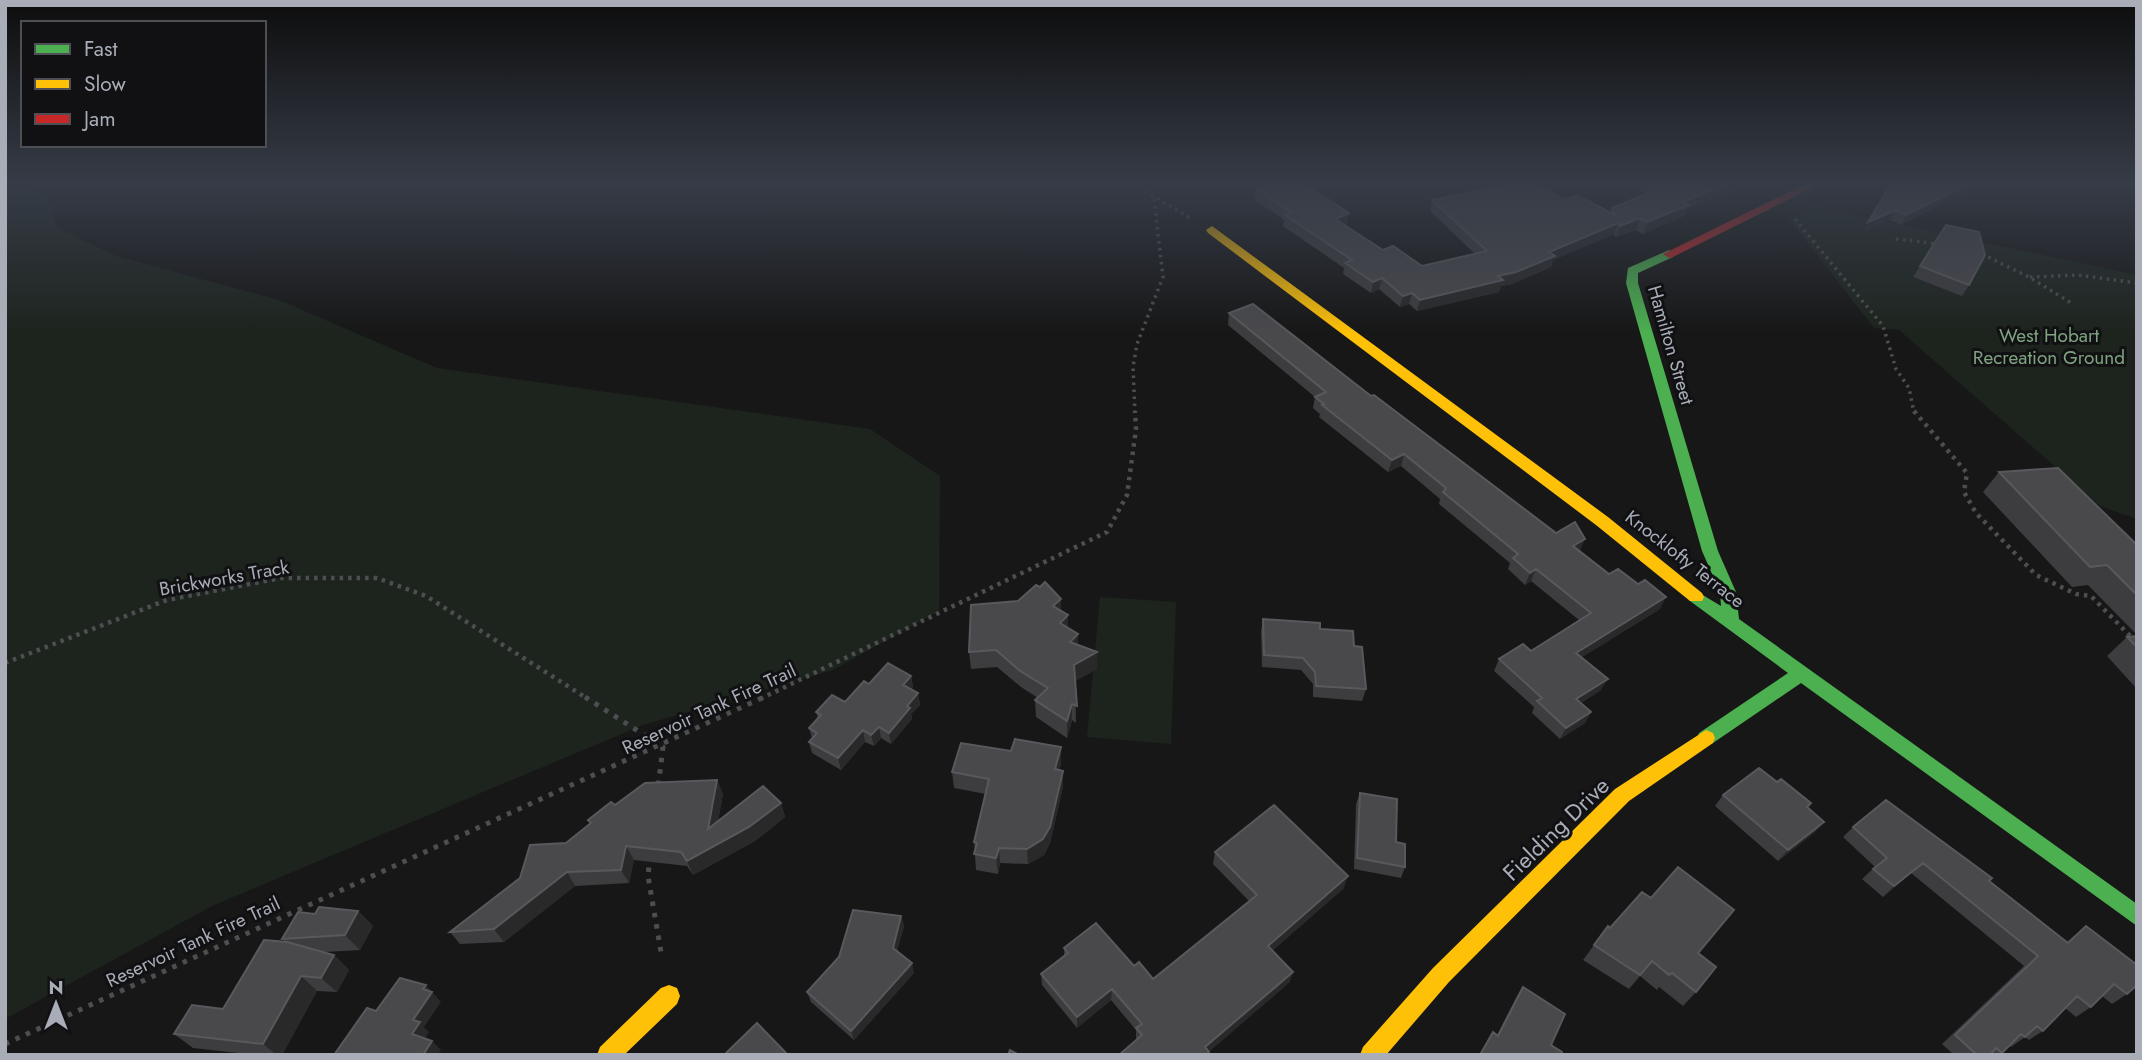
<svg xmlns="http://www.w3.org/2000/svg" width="2142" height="1060" viewBox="0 0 2142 1060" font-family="Jost,sans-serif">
<rect width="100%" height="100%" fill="#171717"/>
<!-- green -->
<path fill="#1d241e" d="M5,185L47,194L57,228L116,256L279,300L437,368L870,429L940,476L939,611L833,670L643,725L212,906L5,1019Z
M1813,206L2137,275V519L2100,506L1899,330L1874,328L1789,219Z
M1100,597L1176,602L1171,744L1087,737Z"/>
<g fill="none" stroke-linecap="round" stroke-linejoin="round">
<!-- path-far2 -->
<path stroke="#4d4e52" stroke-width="3.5" stroke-dasharray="2.5 4.5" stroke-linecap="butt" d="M1133,184L1190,218
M1795,219L1883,326L1896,369L1909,388L1914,413
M1896,239L1940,244
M1982,254L2029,277L2073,304
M2030,277L2078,275L2137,283
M1135,413L1133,367L1137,344L1163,277L1154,199"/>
<!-- path-far1 -->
<path stroke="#4d4e52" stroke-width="4.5" stroke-dasharray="3.5 5" stroke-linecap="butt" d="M1914,411L1967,473L1964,492L1976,513L2036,575L2076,594L2091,596L2137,643
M5,663L167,600L281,578H377L426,596L588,699
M760,699L1107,532L1127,495L1136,429L1135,411"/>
<!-- path -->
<path stroke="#4d4e52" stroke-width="5" stroke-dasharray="4.5 7" stroke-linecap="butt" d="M585,697L663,747L658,788
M650,856L648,876L662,958
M5,1044L764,697"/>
<!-- fast -->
<path fill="#4caf50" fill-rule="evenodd" d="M1669,250L1675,254L1673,257L1638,273V283L1718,551L1736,592L1739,619L2137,904V926L1801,683L1713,743L1706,746L1699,743L1697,738L1699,733L1788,673L1690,601L1688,597L1690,593L1696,591L1721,606L1720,592L1702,551L1626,283L1628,268Z"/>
<!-- slow -->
<path fill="#ffc107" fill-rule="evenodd" d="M1212,226L1608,517L1702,593L1704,597L1702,601H1690L1596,525L1208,233L1206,230Z
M1706,730L1713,733L1715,738L1713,743L1629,801L1449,982L1386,1055H1360L1363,1047L1433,968L1615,789Z
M669,985L677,988L680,996L677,1004L624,1055H597L600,1047L661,988Z"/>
<!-- jam -->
<path fill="#c62828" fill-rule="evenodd" d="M1805,184H1820L1673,257L1669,258L1663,254Z"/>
</g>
<!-- wall -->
<path fill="#3d3d3f" d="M1479,184H1497L1486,189Z
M1630,184H1751L1687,209L1684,216L1643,234L1636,230L1616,237L1614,234L1553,260L1551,267L1512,284L1501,286L1499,292L1417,311L1409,304L1400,307L1379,289L1371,293L1343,274L1344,268L1283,226L1284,220L1255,200L1256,189L1347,224L1345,225L1383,250L1422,266L1475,254L1430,211L1432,200H1565L1610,213L1612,208L1646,193Z
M1891,184L1965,192L1901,225L1890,220L1863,232Z
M2130,184H2137V189L2128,187Z
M1946,225L1969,285L1962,296L1913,277Z
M1229,313L1371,396L1579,551L1609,574L1660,609L1582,657L1601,690L1581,703L1591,712L1585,723L1560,739L1532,713L1534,707L1494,671L1499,659L1531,651L1579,620L1531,581L1525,585L1508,569L1510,563L1439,504L1440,499L1401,466L1388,472L1319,417L1320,414L1313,408L1315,397L1228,325Z
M1999,472L2137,545V635L2088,585L2072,587L1983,492Z
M1061,611L1068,628L1078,634V645L1097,669L1075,681L1076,723L1072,720L1067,738L1036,717L1035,700L1038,698L1021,687L997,667L971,669L969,652Z
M1263,619L1320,629L1354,646L1366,689L1362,701L1313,697V684L1301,670L1262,667L1261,631Z
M2137,636V689L2107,656L2127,637Z
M911,676L913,687L911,689L918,693L920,705L911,714L912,719L891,744L881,738L874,746L865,742L841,770L812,753L809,742L812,738L809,728L818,719L816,712L845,702L869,684Z
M1061,764L1059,770L1063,787L1050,843L1044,855L1028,864L1000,863L998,874L976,870L974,842L986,794L954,788L952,772Z
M717,780L723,794L718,821L781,803L785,817L755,841L693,875L687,866L634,860L629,883L575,886L504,942L460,944L450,932L590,824L588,820L615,805Z
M1777,782L1824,822L1814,833L1778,861L1715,806L1723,795Z
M1360,793L1396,842L1405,867L1401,878L1354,869L1356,804Z
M1853,827L1989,881L2067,942L2086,926L2127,994L2112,1004L2102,996L2091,1007L2076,1017L2065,1008L2043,1031L2029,1040L2025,1037L2011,1047L2009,1045L1998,1055H1954L1942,1044L2024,966L1911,873L1883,897L1862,879L1875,867L1843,837Z
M1215,852L1344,888L1273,950L1293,972L1289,983L1136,1040V1030L1111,1000L1077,1028L1042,985L1041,974L1064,956V948L1134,966L1153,979L1249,901L1213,864Z
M358,911L373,926L360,950L324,952L334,955L349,970L337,992L317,991L282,1055H257L193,1048L174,1034L223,1009L284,941L282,939L315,914Z
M901,916L904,926L897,951L914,973L854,1040L811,1002L807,992Z
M1608,926L1610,928L1698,953L1696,992L1683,1006L1659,987L1657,990L1640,976L1629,989L1583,960Z
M1523,987L1551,1045L1560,1055H1479L1493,1032L1497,1035L1517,996Z"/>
<!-- shaded-wall -->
<path fill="#29292a" d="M1488,184H1497L1486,189Z
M1728,184H1751L1687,209L1684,216L1643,234L1647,222L1683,202Z
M1968,184H1970L1965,192L1901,225L1906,215Z
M1896,210L1890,220L1863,232L1868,222Z
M1349,213L1347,224L1333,230L1335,219Z
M1640,218L1636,230L1616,237L1620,226Z
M1618,223L1614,234L1553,260L1551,267L1512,284L1501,286L1499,292L1417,311L1420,300L1498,276L1549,252Z
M1382,278L1379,289L1371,293L1373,282Z
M1412,293L1409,304L1400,307L1403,296Z
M1404,454L1401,466L1388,472L1392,460Z
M1585,539L1580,551L1573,546Z
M1536,569L1531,581L1525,585L1530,573Z
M1666,597L1660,609L1571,664L1576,653Z
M1061,599V616L1053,606Z
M1068,615V632L1060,623Z
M1078,634V651L1070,642Z
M1097,652V669L1074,682V665Z
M911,676L913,687L905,696L903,685Z
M1608,679L1601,690L1570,710L1576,699Z
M918,693L920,705L911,714L912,719L891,744L889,733L907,706Z
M1072,704V720L1067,738V721Z
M1591,712L1585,723L1560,739L1566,728Z
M879,727L881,738L874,746L871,735Z
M863,730L865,742L841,770L838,758Z
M1061,747V764L1055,786V769Z
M1063,771V787L1050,843L1044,855L1028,864L1027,849Z
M717,780L723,794L714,842L708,829Z
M781,803L785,817L755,841L693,875L687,861Z
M1824,822L1814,833L1778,861L1788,850Z
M626,846L634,860L629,883L621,870Z
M999,848L1000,863L998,874L996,858Z
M1923,863L1911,873L1883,897L1894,886Z
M567,872L575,886L504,942L494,929Z
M1348,876L1344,888L1265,957L1268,946Z
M358,911L373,926L360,950L345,935Z
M901,916L904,926L895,958L893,948Z
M334,955L349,970L337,992L321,978Z
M912,963L914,973L854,1040L851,1031Z
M1293,972L1289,983L1209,1052L1208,1055H1203L1205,1047Z
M301,976L317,991L282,1055H277L263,1044Z
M426,985L441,1002L424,1027L429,1032L422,1043L412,1034L413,1020L423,989Z
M1112,989L1111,1000L1077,1028V1017Z
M432,1041L441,1050L438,1055H423Z"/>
<!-- building -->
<path fill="#49494c" stroke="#58595d" stroke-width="2" d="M1269,184H1304L1349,213L1335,219L1383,250L1393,246L1422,266L1487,251L1432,200L1511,184H1536L1565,200L1577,195L1615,215L1612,208L1660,188L1654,184H1728L1683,202L1689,205L1647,222L1640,218L1620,226L1618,223L1549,252L1555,256L1516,272L1498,276L1503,280L1420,300L1412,293L1403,296L1382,278L1373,282L1345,263L1352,260L1285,215L1291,212L1256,189Z
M1891,184H1968L1906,215L1896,210L1868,222Z
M1946,225L1979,232L1985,255L1969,285L1920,266Z
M1253,304L1371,396L1374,395L1556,533L1575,522L1585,539L1573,546L1609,574L1618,569L1638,584L1645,580L1666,597L1576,653L1608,679L1576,699L1591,712L1566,728L1537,701L1542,698L1499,659L1523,644L1531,651L1591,613L1536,569L1530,573L1513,558L1518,554L1443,492L1446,488L1404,454L1392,460L1322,405L1324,404L1315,397L1326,392L1229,313Z
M2058,468L2137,545V595L2107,565L2090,567L1999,472Z
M1045,582L1061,599L1053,606L1068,615L1060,623L1078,634L1070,642L1097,652L1074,665L1077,706L1072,704L1067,721L1035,700L1048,688L1020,671L996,650L969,652L971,605L1018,601L1036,585L1040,587Z
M1263,619L1320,623V629L1353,631L1354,646L1362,647L1366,689L1316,686L1315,672L1303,658L1264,655Z
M2137,636V647L2127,637Z
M888,663L911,676L903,685L918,693L907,706L910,708L889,733L879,727L871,735L863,730L838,758L809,742L817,733L809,728L821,715L816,712L832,695L845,702L864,681L869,684Z
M1015,739L1061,747L1055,769L1063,771L1050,827L1043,839L1027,849L999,848L996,858L974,854L977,843L974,842L989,779L952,772L961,743L1011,751Z
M1759,768L1777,782L1781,779L1811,803L1807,807L1824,822L1788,850L1723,795Z
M717,780L708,829L763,786L781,803L749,827L687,861L681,852L626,846L621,870L567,872L494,929L450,932L520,878L530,845L566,843L591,823L588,820L611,802L615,805L645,783Z
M1360,793L1397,799L1396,842L1405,844V867L1357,858Z
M1886,800L1992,878L1989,881L2068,943L2086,926L2137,965V985L2127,994L2114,984L2091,1007L2077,996L2043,1031L2037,1026L2025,1037L2021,1034L2002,1053L1996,1048L1990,1055H1977L1955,1035L2038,956L1923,863L1894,886L1873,869L1887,858L1853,827Z
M1274,805L1348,876L1268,946L1293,972L1205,1047L1209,1052L1206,1055H1119L1142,1035L1136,1028L1142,1024L1112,989L1077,1017L1041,974L1068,953L1064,948L1096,923L1134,966L1139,962L1153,979L1257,895L1215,852Z
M1678,867L1734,910L1698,953L1716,967L1696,992L1672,973L1669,975L1652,961L1640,975L1594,945L1608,926L1610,928L1642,892L1651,898Z
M319,907L358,911L345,935L282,939L298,912L315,914Z
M853,910L901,916L893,948L912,963L851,1031L807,992L839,957Z
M264,940L287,942L334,955L321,978L301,976L263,1044L174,1034L192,1005L223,1009Z
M400,978L426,985L423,989L432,992L413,1020L420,1022L412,1034L432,1041L423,1055H334L367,1008L376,1011Z
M1523,987L1565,1014L1551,1045L1562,1052L1560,1055H1480L1493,1032L1498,1036Z
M757,1023L786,1053L785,1055H724Z
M1010,1050L1019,1055H1008Z"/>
<!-- sky -->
<linearGradient id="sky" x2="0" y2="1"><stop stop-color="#0d0d0d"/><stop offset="0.55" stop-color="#363c47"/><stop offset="1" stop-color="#363c47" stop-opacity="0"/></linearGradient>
<rect width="2142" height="333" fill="url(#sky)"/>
<g text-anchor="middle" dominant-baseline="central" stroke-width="6" stroke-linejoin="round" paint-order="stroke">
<!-- park labels -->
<g font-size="19" fill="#7fa381" stroke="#111113">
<text x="2049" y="335">West Hobart<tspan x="2049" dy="22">Recreation Ground</tspan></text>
</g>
<!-- street labels -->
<g font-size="19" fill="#a8adb8" stroke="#111113">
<text transform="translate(1671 345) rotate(74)">Hamilton Street</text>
<text transform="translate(1685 559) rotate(38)">Knocklofty Terrace</text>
<text transform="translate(224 578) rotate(-10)">Brickworks Track</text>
<text transform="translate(709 709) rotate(-25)">Reservoir Tank Fire Trail</text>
<text transform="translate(193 942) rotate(-25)">Reservoir Tank Fire Trail</text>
</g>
<!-- near-street labels -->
<g font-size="23" fill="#a8adb8" stroke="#111113">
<text transform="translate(1556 829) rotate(-44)">Fielding Drive</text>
</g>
</g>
<!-- border -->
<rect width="2142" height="1060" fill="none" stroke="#a8adb8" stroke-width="14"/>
<!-- legend -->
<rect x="21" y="21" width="245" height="126" fill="#111113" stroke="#4d4f55" stroke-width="2"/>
<rect x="35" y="44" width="35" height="10" fill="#4caf50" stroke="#4d4f55" stroke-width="2"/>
<text x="84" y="56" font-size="21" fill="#a8adb8">Fast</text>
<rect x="35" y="79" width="35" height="10" fill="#ffc107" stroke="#4d4f55" stroke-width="2"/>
<text x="84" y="91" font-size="21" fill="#a8adb8">Slow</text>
<rect x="35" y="114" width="35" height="10" fill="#c62828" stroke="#4d4f55" stroke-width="2"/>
<text x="84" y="126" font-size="21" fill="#a8adb8">Jam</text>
<!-- north arrow -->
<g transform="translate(56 1004)" stroke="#111113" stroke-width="5" paint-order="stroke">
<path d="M0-5L12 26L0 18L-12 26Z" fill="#a8adb8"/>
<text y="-10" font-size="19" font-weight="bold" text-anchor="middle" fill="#a8adb8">N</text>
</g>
</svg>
